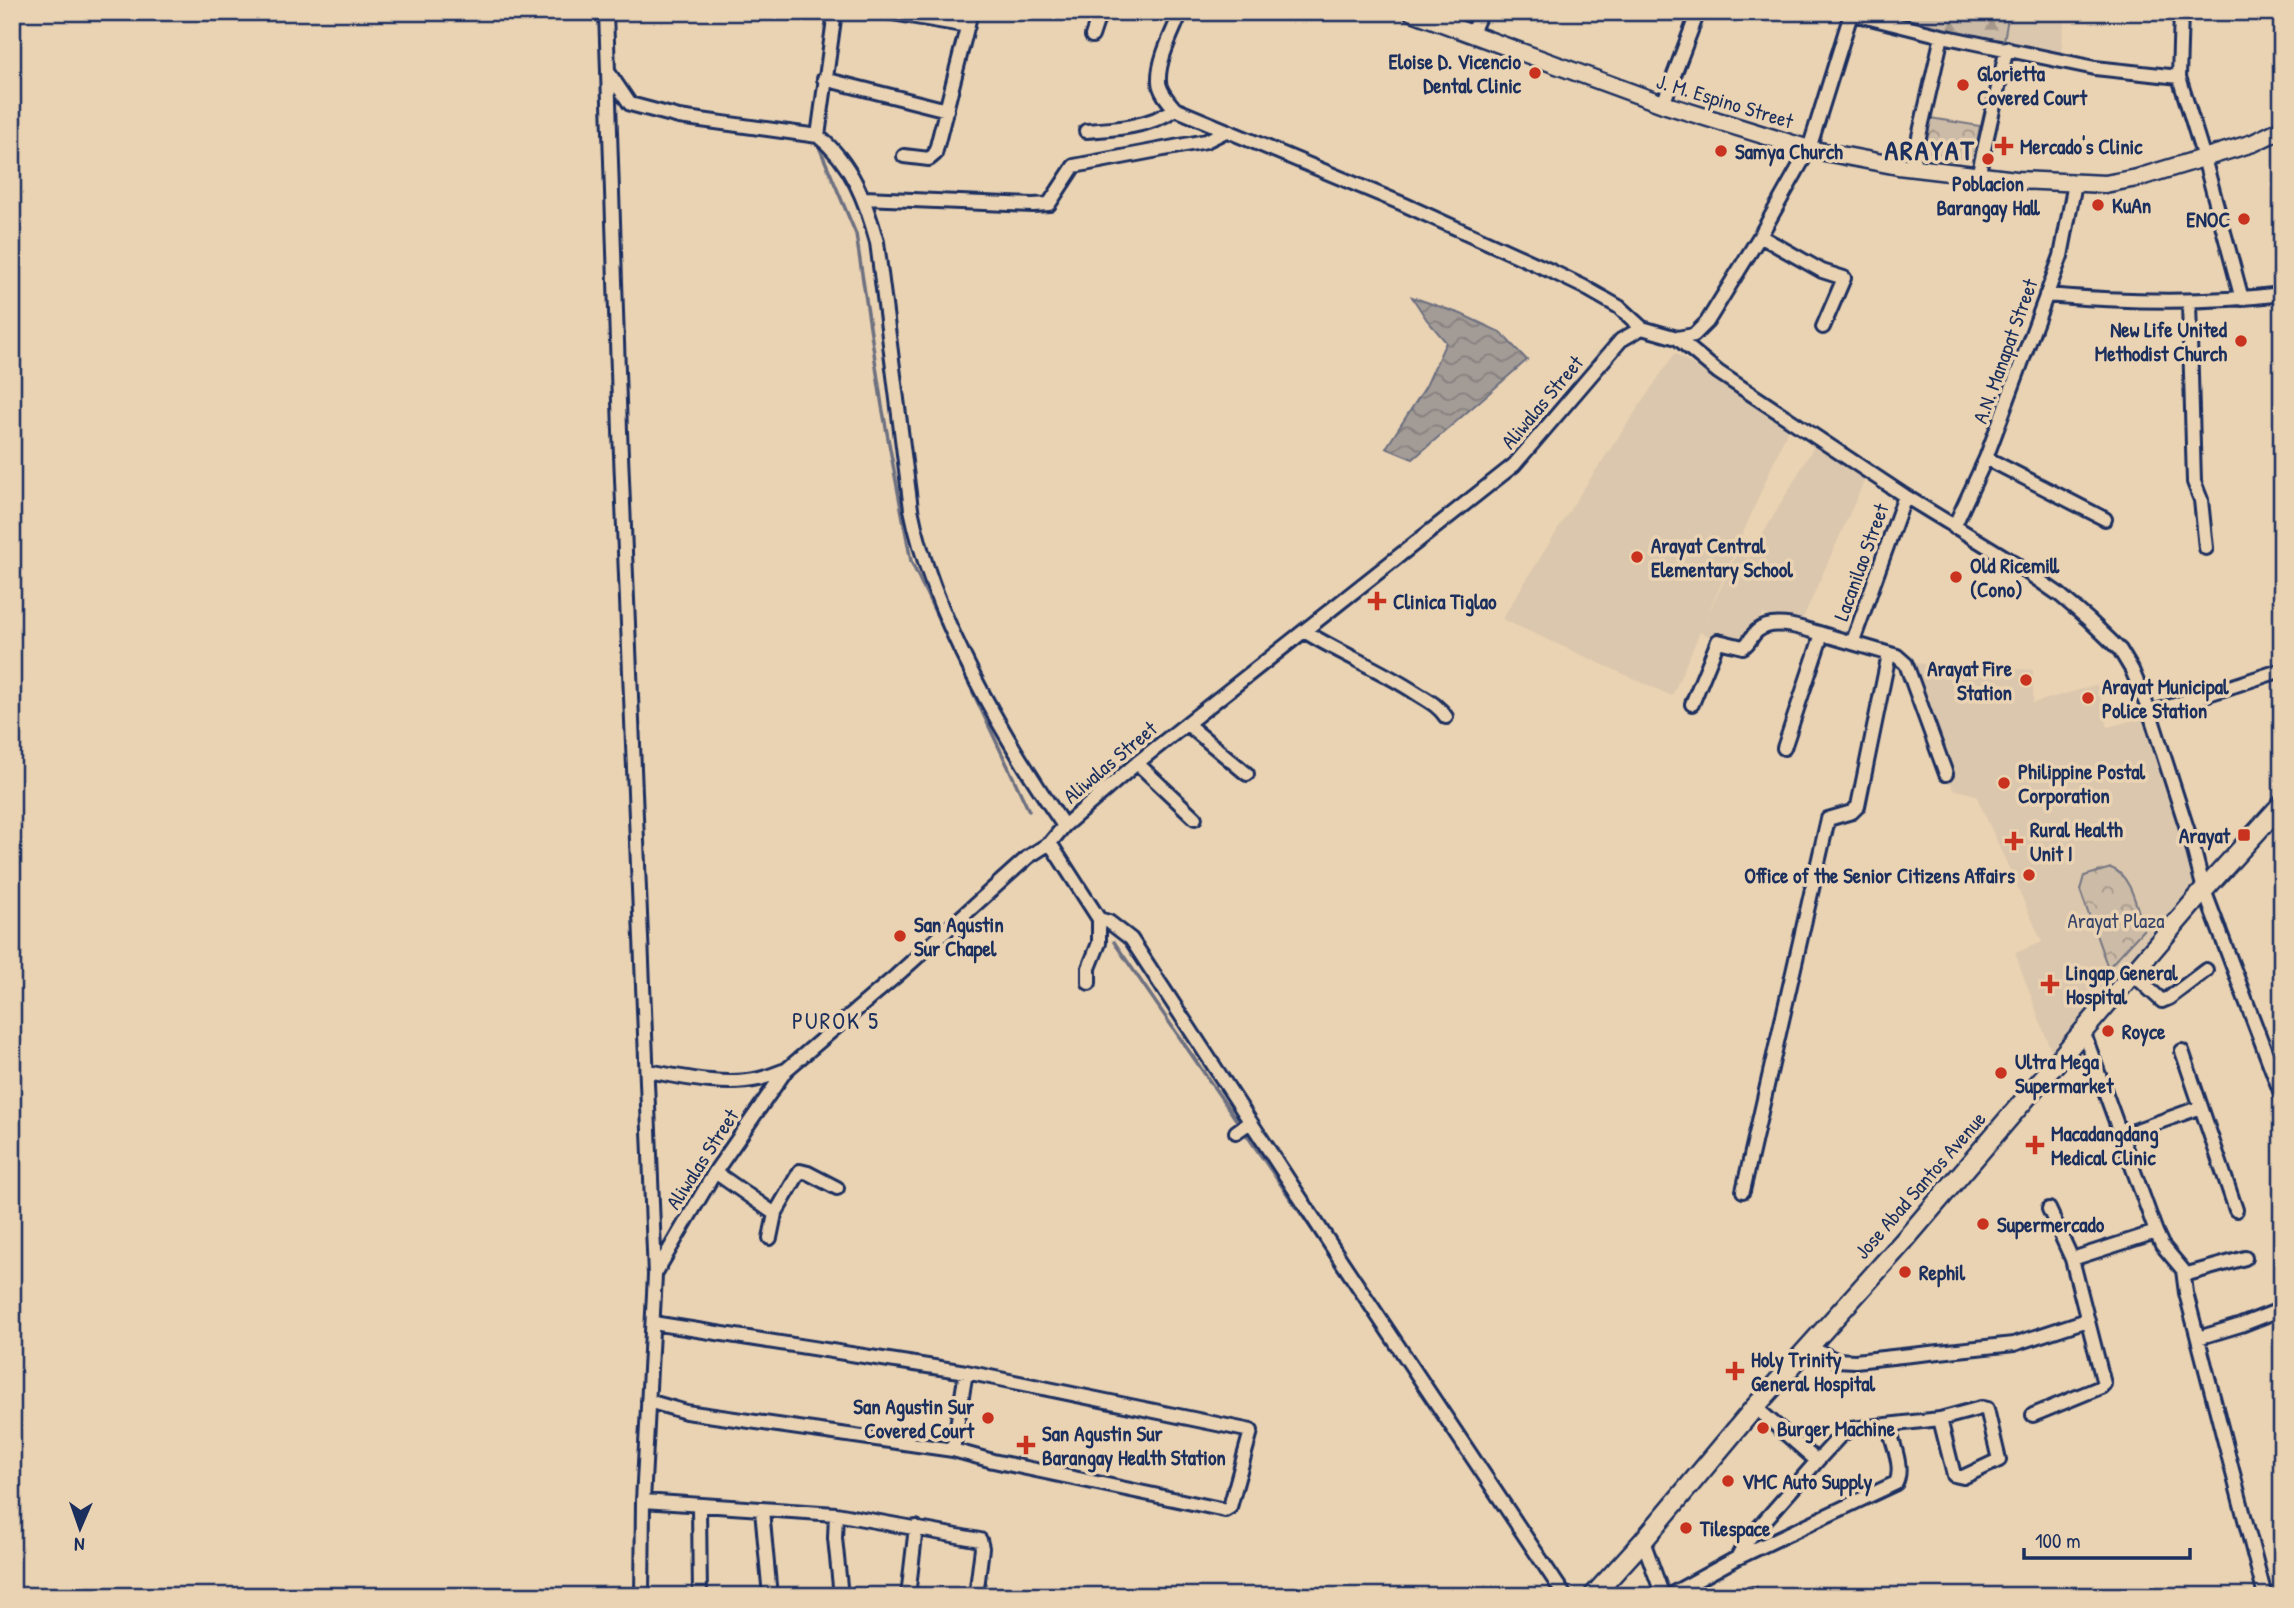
<svg xmlns="http://www.w3.org/2000/svg" width="2294" height="1608" viewBox="0 0 2294 1608" font-family="'Patrick Hand',sans-serif">
<defs>
<pattern id="forest-firs" width="22" height="20" patternUnits="userSpaceOnUse" patternTransform="scale(1.75)"><rect width="22" height="20" fill="#ccbba7"/><path d="M5 1l3.5 6h-7zM16 11l3.5 6h-7z" fill="#a5988b"/></pattern>
<pattern id="park-crowns" width="20" height="18" patternUnits="userSpaceOnUse" patternTransform="scale(1.75)"><rect width="20" height="18" fill="#ccbba7"/><path d="M2 6a3 3 0 1 1 6 0M12 15a3 3 0 1 1 6 0" fill="none" stroke="#a5988b"/></pattern>
<pattern id="water-waves" width="16" height="10" patternUnits="userSpaceOnUse" patternTransform="scale(1.75)"><rect width="16" height="10" fill="#a39b96"/><path d="M0 5q4-4 8 0t8 0" fill="none" stroke="#847f7e"/></pattern>
</defs>
<rect width="100%" height="100%" fill="#ead3b3"/>
<filter id="ink" filterUnits="userSpaceOnUse"><feTurbulence type="fractalNoise" baseFrequency=".0143" numOctaves="2"/><feDisplacementMap in="SourceGraphic" scale="14" xChannelSelector="R" yChannelSelector="G"/><feConvolveMatrix kernelMatrix="1 2 1 2 8 2 1 2 1" color-interpolation-filters="sRGB"/></filter>
<g filter="url(#ink)">
<!-- built -->
<path fill="#dbc7ad" d="M2009,12H2065L2061,53L2004,41Z
M1675,353L1789,427L1704,623L1737,553L1749,558L1816,443L1867,475L1799,627L1763,614L1743,646L1715,639L1700,632L1672,696L1502,619L1580,494Z
M1909,663L2033,670V703L2097,685L2108,727L2144,717L2179,828L2200,882L2051,1051L2015,953L2042,942L1976,795L1953,789Z"/>
<!-- forest -->
<path fill="url(#forest-firs)" stroke="#747582" stroke-width="2" d="M1853,12H2009L2004,41Z"/>
<!-- park -->
<path fill="url(#park-crowns)" stroke="#747582" stroke-width="2" d="M1930,118L1980,126L1974,160L1925,151Z
M2111,868C2132,875 2137,910 2144,929L2108,968L2080,890L2084,876Z"/>
<!-- water -->
<path fill="url(#water-waves)" stroke="#6d7080" stroke-width="2" d="M1412,297L1461,314L1500,332L1527,360L1413,459L1386,448L1426,386L1446,342L1427,320Z"/>
<g fill="none" stroke-linecap="round" stroke-linejoin="round">
<!-- stream -->
<path stroke="#6d7080" stroke-width="3.5" d="M820,149L856,234L882,406L911,561L1029,811
M1114,942L1352,1288"/>
<defs>
<path id="minor" d="M606,12L620,431L655,1275L643,1501L642,1596
M886,12L968,26
M1181,12C1173,32 1158,59 1159,81C1159,91 1169,102 1175,109L1403,204L1551,271L1584,287L1619,307L1642,328L1677,338L1718,372L1905,496L2008,559L2060,595L2089,620L2120,650L2132,670L2150,713L2193,847L2204,890L2282,1096
M1846,12L1942,36L2095,68L2179,77
M2181,12L2179,77L2204,158L2242,299
M1471,35L1481,12
M1092,36L1100,12
M609,73L630,104L679,117L818,136C852,163 866,202 877,242L911,509C932,614 1003,738 1064,826
M824,79L947,110
M1663,104L1698,12
M1086,131C1117,129 1149,127 1175,109
M818,136L835,12
M904,156L929,159L935,154L971,12
M1912,167L1942,36
M1978,176L2007,48
M864,198L1033,205L1049,204L1074,166L1206,141L1224,132
M1760,236L1822,271L1844,278L1823,327
M2046,295C2125,302 2204,304 2282,294
M2189,302L2194,482L2201,500L2206,548
M1677,338L1694,335L1707,322L1760,236L1809,149L1851,14
M1986,458L2105,519
M1954,527L1986,458L2061,256L2075,183
M1304,631C1341,654 1380,669 1416,693C1427,700 1438,705 1446,717
M1822,634L1897,656L1906,664L1946,774
M1853,641L1905,496
M1692,704L1718,641L1743,647C1750,643 1751,636 1757,631C1774,617 1804,629 1822,634L1784,748
M2150,713L2282,670
M1187,724L1247,774
M1137,763L1195,818
M1050,843L1099,919L1109,922L1131,939L1342,1262L1565,1596
M2133,974L2162,1001L2169,998L2206,970
M1089,983V968L1099,943V919
M2083,1031L2156,1232L2162,1245L2183,1270L2186,1293L2265,1596
M2182,1051L2236,1210
M648,1071C682,1077 724,1087 759,1079C768,1077 777,1073 786,1070
M1236,1132L1250,1122
M2123,1135L2201,1107
M715,1172L775,1214L800,1171L808,1173L837,1188
M1743,1191L1828,819L1852,812L1858,806L1889,654
M2049,1209L2072,1259
M770,1238L775,1214
M655,1274L715,1172L786,1070L896,976L1028,857L1050,843L1064,826L1137,763L1514,465L1621,340L1642,328
M2184,1275L2245,1258
M2198,1338L2241,1325L2282,1309
M1809,1347L1836,1360L1855,1361L2014,1344L2087,1320
M648,1401L686,1412L953,1450L993,1461L1225,1510L1230,1507L1251,1431L966,1372L653,1323
M1755,1407L1817,1461L1840,1436L1851,1429L1940,1419L1954,1475L1963,1477L1999,1460L1987,1409L1981,1408L1940,1419
M2033,1415L2101,1387L2104,1384L2072,1259L2156,1232
M953,1450L966,1372
M643,1501L836,1514L980,1540L982,1548L976,1596
M699,1506L700,1596
M762,1510L770,1596
M836,1514L835,1538L841,1596
M1643,1541L1663,1596
M1737,1558L1896,1483C1904,1467 1892,1442 1888,1425
M908,1596L916,1527
M1668,1596L1737,1558L1745,1543L1817,1461
M1750,1596L1753,1594"/>
<path id="major" d="M1412,12L1663,104L1809,149L1898,166L2016,180L2105,184L2137,178L2253,143L2282,129"/>
<path id="highway" d="M1593,1596L1643,1541L1755,1407L1902,1243L2204,890L2282,804"/>
</defs>
<!-- minor casing -->
<use href="#minor" stroke="#1b2f5e" stroke-width="18"/>
<!-- major casing -->
<use href="#major" stroke="#1b2f5e" stroke-width="21"/>
<!-- highway casing -->
<use href="#highway" stroke="#1b2f5e" stroke-width="23"/>
<!-- minor -->
<use href="#minor" stroke="#ead3b3" stroke-width="12"/>
<!-- major -->
<use href="#major" stroke="#ead3b3" stroke-width="16"/>
<!-- highway -->
<use href="#highway" stroke="#ead3b3" stroke-width="18"/>
</g>
</g>
<!-- markers -->
<g fill="#c8321e" stroke="#ead3b3" stroke-width="2.5">
<circle cx="1535" cy="73" r="7"/>
<circle cx="1963" cy="85" r="7"/>
<path d="M2000.5 135.5h7v7h7v7h-7v7h-7v-7h-7v-7h7z"/>
<circle cx="1721" cy="151" r="7"/>
<circle cx="1988" cy="159" r="7"/>
<circle cx="2098" cy="205" r="7"/>
<circle cx="2244" cy="219" r="7"/>
<circle cx="2241" cy="341" r="7"/>
<circle cx="1637" cy="557" r="7"/>
<circle cx="1956" cy="577" r="7"/>
<path d="M1373.5 590.5h7v7h7v7h-7v7h-7v-7h-7v-7h7z"/>
<circle cx="2026" cy="680" r="7"/>
<circle cx="2088" cy="698" r="7"/>
<circle cx="2004" cy="783" r="7"/>
<rect x="2237" y="828" width="14" height="14" rx="3.5"/>
<path d="M2010.5 830.5h7v7h7v7h-7v7h-7v-7h-7v-7h7z"/>
<circle cx="2029" cy="875" r="7"/>
<circle cx="900" cy="936" r="7"/>
<path d="M2046.5 973.5h7v7h7v7h-7v7h-7v-7h-7v-7h7z"/>
<circle cx="2108" cy="1031" r="7"/>
<circle cx="2001" cy="1073" r="7"/>
<path d="M2031.5 1134.5h7v7h7v7h-7v7h-7v-7h-7v-7h7z"/>
<circle cx="1983" cy="1224" r="7"/>
<circle cx="1905" cy="1272" r="7"/>
<path d="M1731.5 1360.5h7v7h7v7h-7v7h-7v-7h-7v-7h7z"/>
<circle cx="988" cy="1418" r="7"/>
<circle cx="1763" cy="1428" r="7"/>
<path d="M1022.5 1434.5h7v7h7v7h-7v7h-7v-7h-7v-7h7z"/>
<circle cx="1728" cy="1481" r="7"/>
<circle cx="1686" cy="1528" r="7"/>
</g>
<g text-anchor="middle" dominant-baseline="central" stroke-width="7" stroke-linejoin="round" paint-order="stroke">
<!-- poi labels -->
<g font-size="21" font-weight="bold" fill="#1b2f5e" stroke="#ead3b3" text-anchor="start">
<text x="1521" y="61" text-anchor="end">Eloise D. Vicencio<tspan x="1521" dy="24">Dental Clinic</tspan></text>
<text x="1977" y="73">Glorietta<tspan x="1977" dy="24">Covered Court</tspan></text>
<text x="2020" y="146">Mercado's Clinic</text>
<text x="1735" y="151">Samya Church</text>
<text x="1988" y="183" text-anchor="middle">Poblacion<tspan x="1988" dy="24">Barangay Hall</tspan></text>
<text x="2112" y="205">KuAn</text>
<text x="2230" y="219" text-anchor="end">ENOC</text>
<text x="2227" y="329" text-anchor="end">New Life United<tspan x="2227" dy="24">Methodist Church</tspan></text>
<text x="1651" y="545">Arayat Central<tspan x="1651" dy="24">Elementary School</tspan></text>
<text x="1970" y="565">Old Ricemill<tspan x="1970" dy="24">(Cono)</tspan></text>
<text x="1393" y="601">Clinica Tiglao</text>
<text x="2012" y="668" text-anchor="end">Arayat Fire<tspan x="2012" dy="24">Station</tspan></text>
<text x="2102" y="686">Arayat Municipal<tspan x="2102" dy="24">Police Station</tspan></text>
<text x="2018" y="771">Philippine Postal<tspan x="2018" dy="24">Corporation</tspan></text>
<text x="2030" y="829">Rural Health<tspan x="2030" dy="24">Unit I</tspan></text>
<text x="2230" y="835" text-anchor="end">Arayat</text>
<text x="2015" y="875" text-anchor="end">Office of the Senior Citizens Affairs</text>
<text x="914" y="924">San Agustin<tspan x="914" dy="24">Sur Chapel</tspan></text>
<text x="2066" y="972">Lingap General<tspan x="2066" dy="24">Hospital</tspan></text>
<text x="2122" y="1031">Royce</text>
<text x="2015" y="1061">Ultra Mega<tspan x="2015" dy="24">Supermarket</tspan></text>
<text x="2051" y="1133">Macadangdang<tspan x="2051" dy="24">Medical Clinic</tspan></text>
<text x="1997" y="1224">Supermercado</text>
<text x="1919" y="1272">Rephil</text>
<text x="1751" y="1359">Holy Trinity<tspan x="1751" dy="24">General Hospital</tspan></text>
<text x="974" y="1406" text-anchor="end">San Agustin Sur<tspan x="974" dy="24">Covered Court</tspan></text>
<text x="1777" y="1428">Burger Machine</text>
<text x="1042" y="1433">San Agustin Sur<tspan x="1042" dy="24">Barangay Health Station</tspan></text>
<text x="1742" y="1481">VMC Auto Supply</text>
<text x="1700" y="1528">Tilespace</text>
</g>
<!-- street labels -->
<g font-size="21" fill="#1b2f5e" stroke="#ead3b3">
<text transform="translate(1725 101) rotate(17)">J. M. Espino Street</text>
<text transform="translate(2005 351) rotate(-70)">A.N. Manapat Street</text>
<text transform="translate(1542 402) rotate(-50)">Aliwalas Street</text>
<text transform="translate(1861 562) rotate(-70)">Lacanilao Street</text>
<text transform="translate(1110 762) rotate(-40)">Aliwalas Street</text>
<text transform="translate(702 1159) rotate(-57)">Aliwalas Street</text>
<text transform="translate(1920 1185) rotate(-49)">Jose Abad Santos Avenue</text>
</g>
<!-- park labels -->
<g font-size="21" fill="#364469" stroke="#ead3b3">
<text x="2116" y="920">Arayat Plaza</text>
</g>
<!-- neighbourhood labels -->
<g font-size="23" letter-spacing="2" fill="#1b2f5e" stroke="#ead3b3">
<text x="836" y="1020">PUROK 5</text>
</g>
<!-- district labels -->
<g font-size="28" font-weight="bold" letter-spacing="2" fill="#1b2f5e" stroke="#ead3b3">
<text x="1930" y="150">ARAYAT</text>
</g>
</g>
<!-- margin -->
<rect width="2294" height="1608" fill="none" stroke="#ead3b3" stroke-width="42"/>
<rect x="21" y="21" width="2252" height="1566" fill="none" stroke="#1b2f5e" stroke-width="2.5" filter="url(#ink)"/>
<!-- north arrow -->
<g transform="translate(80 1528) rotate(182)" stroke="#ead3b3" stroke-width="5" paint-order="stroke">
<path d="M0-5L12 26L0 18L-12 26Z" fill="#1b2f5e"/>
<text y="-10" font-size="19" font-weight="bold" text-anchor="middle" fill="#1b2f5e">N</text>
</g>
<!-- scale -->
<path d="M2024 1548v10h166v-10" fill="none" stroke="#1b2f5e" stroke-width="3.5"/>
<text x="2035" y="1548" font-size="21" fill="#1b2f5e" stroke="#ead3b3" stroke-width="5" paint-order="stroke">100 m</text>
</svg>
